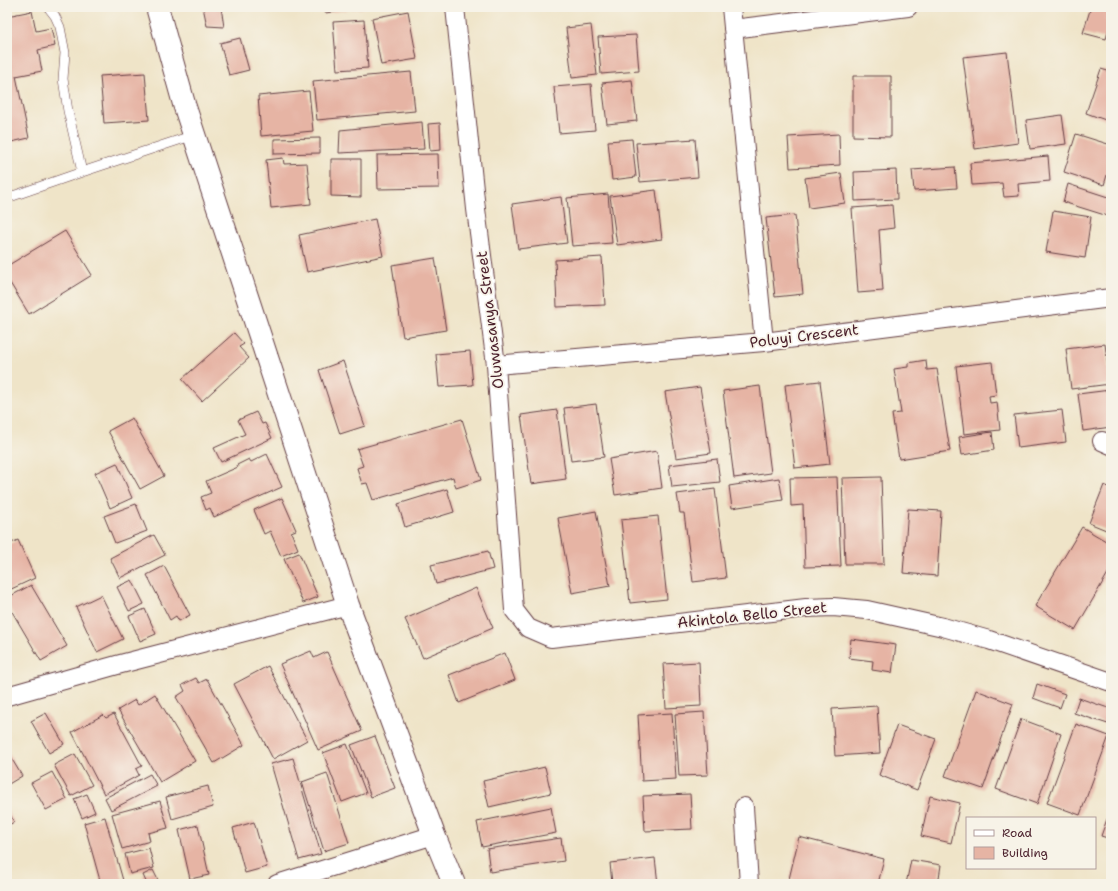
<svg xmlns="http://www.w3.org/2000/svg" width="1118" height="891" viewBox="0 0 1118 891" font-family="'Shantell Sans',sans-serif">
<rect width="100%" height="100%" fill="#f7f3e8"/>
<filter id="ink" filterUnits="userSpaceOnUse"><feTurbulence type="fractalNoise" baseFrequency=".025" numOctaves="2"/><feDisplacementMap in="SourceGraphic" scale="8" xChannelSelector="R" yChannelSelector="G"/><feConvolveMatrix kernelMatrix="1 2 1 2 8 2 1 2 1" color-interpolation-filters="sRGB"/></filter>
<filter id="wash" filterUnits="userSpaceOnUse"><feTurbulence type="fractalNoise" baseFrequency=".012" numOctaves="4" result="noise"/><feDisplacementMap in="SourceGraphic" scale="16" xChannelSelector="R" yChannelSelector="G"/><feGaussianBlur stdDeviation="0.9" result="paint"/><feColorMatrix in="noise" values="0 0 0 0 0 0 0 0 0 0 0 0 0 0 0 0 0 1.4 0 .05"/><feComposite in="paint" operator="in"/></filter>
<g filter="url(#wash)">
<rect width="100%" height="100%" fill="#efe4c8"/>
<g id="blocks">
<!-- building -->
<path fill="#e6b4a4" d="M203,7H221L224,27L207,26Z
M325,7H363L364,8L325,13Z
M1091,7H1111V21L1106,39L1083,33Z
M32,11L36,31L51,28L55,46L38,50L42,71L16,76L29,138L7,143V16Z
M408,11L417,59L381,65L372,18Z
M364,20L368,68L337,70L333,22Z
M591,25L597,75L572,78L566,28Z
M636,35L639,71L601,74L598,37Z
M240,38L249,70L229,75L220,43Z
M1007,52L1018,143L975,149L963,57Z
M1101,69L1111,72V122L1086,113Z
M411,72L415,111L317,120L313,81Z
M145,73L149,120L104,123L100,76Z
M853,76H891V137L853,136Z
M632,80L637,121L607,124L602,83Z
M591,84L595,130L559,133L554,87Z
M309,91L313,131L261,136L258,96Z
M1062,115L1066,144L1030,149L1026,120Z
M422,122L424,149L339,153L340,130Z
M440,123L441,150L430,151L428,124Z
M839,134L840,165L790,168L788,137Z
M1076,134L1111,145V162L1104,185L1064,172Z
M320,138V153L274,154V139Z
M632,139L636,177L612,180L608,141Z
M695,139L698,177L640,182L636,143Z
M438,154L439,188L378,189L377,155Z
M1048,156L1050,181L1018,184L1019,196L1004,197L1002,183L972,185L970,163Z
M283,158L284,164L307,163L311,204L271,208L266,160Z
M331,159H361V197L331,196Z
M955,167L957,188L914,191L912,170Z
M896,170L897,199L855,201L854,172Z
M841,173L845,203L809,208L805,178Z
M1068,184L1111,198V217L1063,202Z
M656,190L662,239L617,245L610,196Z
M608,194L612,243L572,246L567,198Z
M561,197L567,243L518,249L512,204Z
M892,205L894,228L879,230L883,291L858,293L852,208Z
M1053,211L1091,217L1085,258L1046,252Z
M795,215L803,294L775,297L766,218Z
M375,219L383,256L307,272L299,235Z
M65,231L92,275L29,314L7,278V266Z
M602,257L605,305L557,307L555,260Z
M435,258L446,330L403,337L392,265Z
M234,333L244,344L239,347L249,358L202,401L182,379Z
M1105,344L1110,384L1071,389L1066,349Z
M470,351L473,385L439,387L436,354Z
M926,360L927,370L937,369L950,451L899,459L892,414L901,413L894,369L908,367V363Z
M343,361L365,426L340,434L319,370Z
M992,362L996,395L989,396L990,403L997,402L1000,430L964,434L956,366Z
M820,381L830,464L795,468L785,385Z
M760,386L771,473L734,478L723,391Z
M700,387L711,453L676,458L665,392Z
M1110,390L1111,427L1083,431L1078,394Z
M596,404L604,457L571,461L564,408Z
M557,410L566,479L531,484L521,415Z
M1062,410L1066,442L1018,448L1014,415Z
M256,412L262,424L265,423L272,438L221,462L214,448L245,434L238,420Z
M132,418L164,476L140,489L108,431Z
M462,419L481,480L456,488L453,477L373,500L367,483L362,484L357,468L363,466L357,449Z
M992,432L994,450L962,455L959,437Z
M657,451L662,488L615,495L609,459Z
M267,454L282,487L214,517L210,508L206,510L201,497L211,493L206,481L238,467L237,465L249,459L251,462Z
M717,459L720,482L672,487L669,465Z
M117,463L132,498L110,508L95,473Z
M837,477L841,566L805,567L803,505L791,506L790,478Z
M881,477L884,564H845L842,478Z
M779,478L783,500L732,508L729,486Z
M1104,485L1111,488V532L1089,523Z
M447,489L454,512L405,527L398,504Z
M715,489L726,578L693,582L684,513H680L677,494Z
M282,498L296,530L291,532L298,549L281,556L270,531L264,534L254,510Z
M136,504L147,531L115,543L104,516Z
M908,509L941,511L937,576L903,573Z
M596,511L610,586L572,593L558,518Z
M658,516L667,599L630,603L621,520Z
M1082,527L1111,544V568L1075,630L1035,606Z
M154,535L165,555L120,578L110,558Z
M18,540L35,578L7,591V545Z
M488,551L493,569L436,584L431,565Z
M299,553L318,597L303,603L284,559Z
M164,566L190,615L179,621L176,616L170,620L147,575Z
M132,580L144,604L129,611L117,587Z
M31,585L67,646L41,661L7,603V598Z
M476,588L493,628L423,658L405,619Z
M101,595L123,639L97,652L76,607Z
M145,609L156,634L140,641L129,616Z
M851,639L896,645L892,673L872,670L873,661L849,658Z
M311,651L314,658L327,652L362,731L318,750L280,664Z
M505,653L515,680L459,703L449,675Z
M7,656L11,664L7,666Z
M699,662L701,706L666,708L663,664Z
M268,666L307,740L273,759L234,684Z
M196,678L199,683L207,679L244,745L214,763L176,697L185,691L182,685Z
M1037,684L1065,694L1060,708L1033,698Z
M976,690L1013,704L983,789L945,776Z
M155,694L195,761L160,782L118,710L135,700L138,705Z
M1079,698L1111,709V725L1074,713Z
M877,706L880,753L835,756L832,709Z
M704,712L708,775L679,776L675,714Z
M46,713L64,744L49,753L31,721Z
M672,713L676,779L642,781L638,715Z
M114,714L142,766L136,769L139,775L104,794L72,732L103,715L106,718Z
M1021,719L1061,734L1037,804L996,789Z
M1076,724L1109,736L1080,815L1047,803Z
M897,725L936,739L917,790L879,775Z
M375,736L395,788L371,797L351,745Z
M347,744L366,793L342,802L323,753Z
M7,751L22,776L7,785Z
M75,754L92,785L71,796L54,765Z
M293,758L321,854L299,860L271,764Z
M545,767L551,793L489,807L483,781Z
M52,772L67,799L46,810L31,783Z
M327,773L349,843L324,851L302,782Z
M150,774L157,786L111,810L105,798Z
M208,786L213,807L172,819L166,797Z
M87,794L95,812L82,818L74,799Z
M690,794L692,829L645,831L643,796Z
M930,796L960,803L951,843L921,836Z
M160,801L168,828L148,833L150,841L122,849L112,814Z
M551,807L556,833L482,847L477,822Z
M7,809L14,822L7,826Z
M105,817L124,884H101L84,823Z
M1107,819L1111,821V839L1101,836Z
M254,822L267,867L245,873L233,828Z
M198,825L209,875L190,879L179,830Z
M799,837L884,859L878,884H807L789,879Z
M561,838L564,861L490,872L487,849Z
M149,848L154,868L130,874L125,854Z
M655,858L658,884H612L610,863Z
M911,860L941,865L938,884H906Z
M153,870L160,884H147L143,875Z"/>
</g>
</g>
<g filter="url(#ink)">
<use href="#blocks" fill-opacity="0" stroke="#633d43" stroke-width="1"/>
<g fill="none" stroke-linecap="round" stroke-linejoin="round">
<defs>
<path id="lane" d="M48,7L55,16L60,27L65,53L63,79L68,111L82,172
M7,198L82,172L194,135"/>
<path id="street" d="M455,7L476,209L496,365L514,610L528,628L551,638L806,608L833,607L867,610L943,627L989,640L1111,682
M731,7L764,342
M733,29L908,7
M496,365L764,342L1111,298
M1102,441L1111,445
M7,696L117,665L348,605
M744,807L749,884
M277,884L434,835"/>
<path id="secondary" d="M157,7L184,104L348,605L434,835L454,884"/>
</defs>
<!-- lane casing -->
<use href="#lane" stroke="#633d43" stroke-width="10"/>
<!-- street casing -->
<use href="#street" stroke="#633d43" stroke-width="20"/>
<!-- secondary casing -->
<use href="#secondary" stroke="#633d43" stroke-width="24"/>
<!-- lane -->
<use href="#lane" stroke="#fff" stroke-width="9"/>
<!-- street -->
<use href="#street" stroke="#fff" stroke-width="18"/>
<!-- secondary -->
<use href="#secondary" stroke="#fff" stroke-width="22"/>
</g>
</g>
<g text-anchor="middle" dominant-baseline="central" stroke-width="3.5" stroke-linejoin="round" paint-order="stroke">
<!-- street labels -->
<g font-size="15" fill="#4a1f2b" stroke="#f7f3e8">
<text transform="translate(490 320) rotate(-97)">Oluwasanya Street</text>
<text transform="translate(804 336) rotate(-7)">Poluyi Crescent</text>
<text transform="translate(752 615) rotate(-6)">Akintola Bello Street</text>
</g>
</g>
<!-- margin -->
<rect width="1118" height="891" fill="none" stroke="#f7f3e8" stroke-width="24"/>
<!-- legend -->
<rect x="966" y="817" width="130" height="52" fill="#f7f3e8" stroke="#b29e9c"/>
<rect x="974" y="830" width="20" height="6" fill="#ffffff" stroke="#b29e9c"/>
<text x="1002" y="837" font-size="12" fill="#4a1f2b">Road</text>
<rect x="974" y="847" width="20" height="12" fill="#e6b4a4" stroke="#b29e9c"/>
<text x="1002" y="857" font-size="12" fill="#4a1f2b">Building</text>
</svg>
